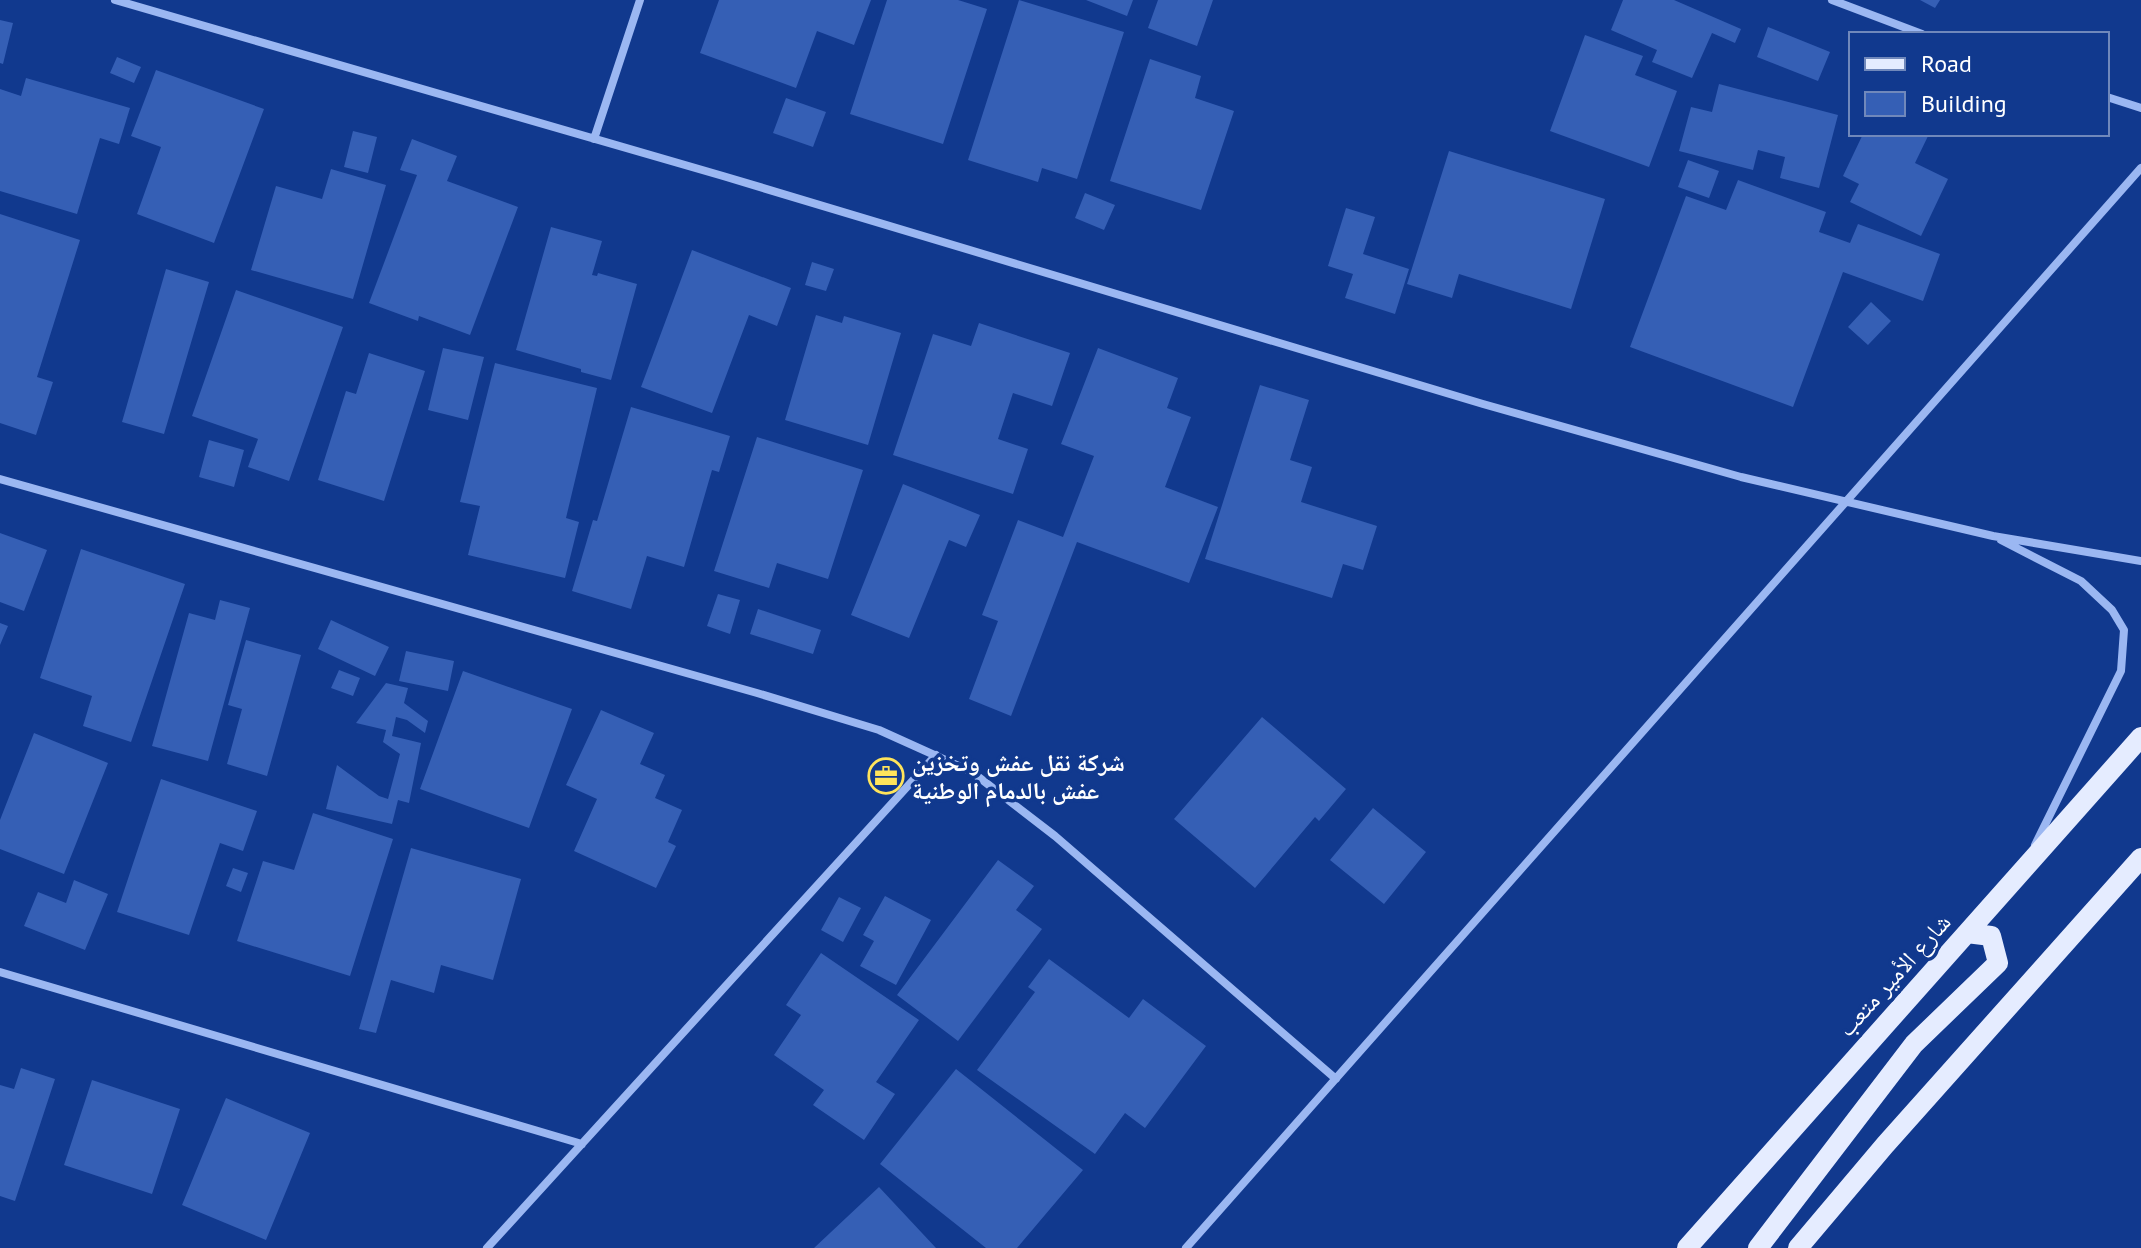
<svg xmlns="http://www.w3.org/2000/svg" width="2141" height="1248" viewBox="0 0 2141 1248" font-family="'PT Sans','Noto Naskh Arabic',sans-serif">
<rect width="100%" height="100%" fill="#11398e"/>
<!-- building -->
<path fill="#355fb5" d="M719,0H871L854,45L817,31L796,88L700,53Z
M887,0H958L987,9L943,144L850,114Z
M1019,0L1124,32L1077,179L1042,168L1038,182L968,160Z
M1086,0H1133L1127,16Z
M1158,0H1213L1197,46L1148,28Z
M1623,0H1674L1741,29L1735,43L1712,33L1692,78L1652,62L1657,50L1611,30Z
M1920,0H1940L1935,8Z
M0,20L13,23L3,64L0,63Z
M1768,27L1830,52L1818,81L1757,57Z
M1585,35L1643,56L1635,75L1677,91L1649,167L1550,131Z
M117,57L141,67L134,83L110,73Z
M1150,59L1201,76L1195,98L1234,111L1201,210L1110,181Z
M156,70L264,109L214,243L137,214L161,147L131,136Z
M26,78L130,108L119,144L100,138L77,214L0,191V89L21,96Z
M1719,84L1838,115L1819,188L1780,178L1785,157L1758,150L1753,170L1679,151L1691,107L1712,112Z
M786,98L826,112L813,147L773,133Z
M353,131L377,137L368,173L344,167Z
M1863,134H1929L1915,163L1948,179L1921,236L1850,202L1859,184L1843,176Z
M412,139L457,156L447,181L518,207L470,335L419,316L418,321L369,303L417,175L400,170Z
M1449,151L1605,199L1571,309L1459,274L1452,298L1407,284Z
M1688,160L1719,171L1709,198L1678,187Z
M331,169L386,185L353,299L251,270L276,186L322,199Z
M1738,180L1826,212L1819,232L1850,243L1858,224L1940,254L1923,301L1843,272L1793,407L1630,347L1686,196L1726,210Z
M1085,193L1115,205L1104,230L1075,218Z
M1346,208L1375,217L1363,254L1409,269L1395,314L1345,298L1353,274L1328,266Z
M0,214L80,240L37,377L53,382L36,435L0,423Z
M551,227L602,241L592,275L597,276L598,273L637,284L611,380L581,372V369L516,350Z
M692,250L791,288L777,326L749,315L712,413L641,387Z
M812,262L834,269L826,291L805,285Z
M166,269L209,282L164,434L122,422Z
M236,290L343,327L289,481L248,467L258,439L192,416Z
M1871,302L1891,321L1868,345L1848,327Z
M816,315L842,323L844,316L901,333L868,445L785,420Z
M979,323L1070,353L1052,406L1013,393L998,439L1028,449L1013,494L893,455L933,334L971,346Z
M443,348L484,357L468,420L428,410Z
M1098,348L1178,378L1167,408L1191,417L1165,487L1218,507L1189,583L1077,542L1011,716L969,699L998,621L982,615L1018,520L1063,537L1094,456L1061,444Z
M369,353L425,371L384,501L318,480L346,391L356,394Z
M495,363L597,388L566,518L579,522L565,578L468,555L480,506L460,502Z
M1260,385L1309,400L1290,460L1312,467L1301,502L1377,526L1363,570L1343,564L1332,598L1205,559Z
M631,407L730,436L719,472L712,470L684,567L647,556L631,609L572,591L593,520L597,521Z
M757,437L863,470L828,579L777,563L769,588L714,571Z
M209,440L244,450L234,487L199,477Z
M903,484L980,515L966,547L949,540L909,638L851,615Z
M0,533L47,550L24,611L0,602Z
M81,549L185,584L131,742L83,726L92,696L40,678Z
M718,594L740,600L730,634L707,626Z
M220,600L250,608L208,761L152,746L189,613L215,620Z
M758,609L821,630L813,654L750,634Z
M331,620L389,647L375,676L318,649Z
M0,623L8,626L0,645Z
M246,640L301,655L267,776L227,764L242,709L228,705Z
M406,651L454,661L448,691L399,681Z
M339,670L360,678L353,696L331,688Z
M463,671L572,709L529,828L420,789Z
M386,683L408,688L404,703L428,721L425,733L407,720L396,717L392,736L421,743L409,803L398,800L392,824L326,809L337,765L379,796L388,799L400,754L383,742L386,730L356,723Z
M601,710L654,733L640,764L665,775L655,798L682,810L668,842L676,846L656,888L574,851L597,799L566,785Z
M1262,717L1346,789L1319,821L1315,817L1255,888L1174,819Z
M34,733L108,763L64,874L0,849V820Z
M161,779L257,811L243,851L220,843L189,935L117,912Z
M1373,808L1426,852L1384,904L1330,860Z
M313,813L393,839L350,976L237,941L263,861L294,870Z
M411,848L521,879L493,980L441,965L434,993L391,980L376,1033L359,1029Z
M998,860L1034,886L1016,910L1042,929L958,1041L897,995Z
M233,868L248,873L241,892L226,886Z
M74,880L108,894L85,950L24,926L38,892L66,903Z
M885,896L931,920L896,985L860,966L874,941L863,935Z
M839,897L861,908L843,942L821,930Z
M821,953L919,1020L876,1082L895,1094L864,1140L813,1105L824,1090L774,1055L801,1015L786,1005Z
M1049,959L1129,1018L1143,999L1206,1046L1145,1128L1125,1113L1095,1154L977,1070L1035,992L1028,987Z
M21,1068L55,1079L15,1201L0,1196V1085L14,1089Z
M956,1069L1083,1170L1017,1248H986L880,1164Z
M92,1080L180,1109L152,1194L64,1165Z
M226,1098L310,1133L266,1240L182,1205Z
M879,1187L936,1248H814Z"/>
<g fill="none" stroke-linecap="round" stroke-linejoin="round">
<!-- street -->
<path stroke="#9bb7f2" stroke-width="8" d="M115,0L723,176L1483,404L1741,477L1993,536L2141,561
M1832,0L1922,34
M2107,97L2141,108
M594,139L640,0
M0,479L757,693L879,730L972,772L1055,836L1336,1079
M2001,540L2081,581L2112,610L2124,630L2121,671L2035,845
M0,972L582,1144
M487,1248L936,755
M1186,1248L2141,168"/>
<!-- primary -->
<path stroke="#e5ecff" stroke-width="20" d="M1687,1248L2141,737
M1758,1248L1914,1044L1998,963L1991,936L1967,933
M1798,1248L1885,1145L2141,858"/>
</g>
<!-- icons -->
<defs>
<symbol id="office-ring" viewBox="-11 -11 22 22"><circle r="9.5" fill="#11398e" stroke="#ffe45b" stroke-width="1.5"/><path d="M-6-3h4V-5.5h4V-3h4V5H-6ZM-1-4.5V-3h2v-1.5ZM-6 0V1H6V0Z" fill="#ffe45b"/></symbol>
</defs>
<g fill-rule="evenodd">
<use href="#office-ring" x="866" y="756" width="40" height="40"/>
</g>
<g text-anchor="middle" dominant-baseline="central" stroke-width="7" stroke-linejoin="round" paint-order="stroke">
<!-- poi labels -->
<g font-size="24" font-weight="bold" fill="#fff" stroke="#11398e" text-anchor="start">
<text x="912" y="762">شركة نقل عفش وتخزين<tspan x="912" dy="28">عفش بالدمام الوطنية</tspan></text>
</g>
<!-- street labels -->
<g font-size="24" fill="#fff" stroke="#11398e">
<text transform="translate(1894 975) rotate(-48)">شارع الأمير متعب</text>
</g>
</g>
<!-- legend -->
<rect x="1849" y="32" width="260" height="104" fill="#11398e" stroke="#7088bb" stroke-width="2"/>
<rect x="1865" y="58" width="40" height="12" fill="#e5ecff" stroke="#7088bb" stroke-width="2"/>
<text x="1921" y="72" font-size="24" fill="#ffffff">Road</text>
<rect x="1865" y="92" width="40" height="24" fill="#355fb5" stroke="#7088bb" stroke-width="2"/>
<text x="1921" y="112" font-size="24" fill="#ffffff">Building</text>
</svg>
